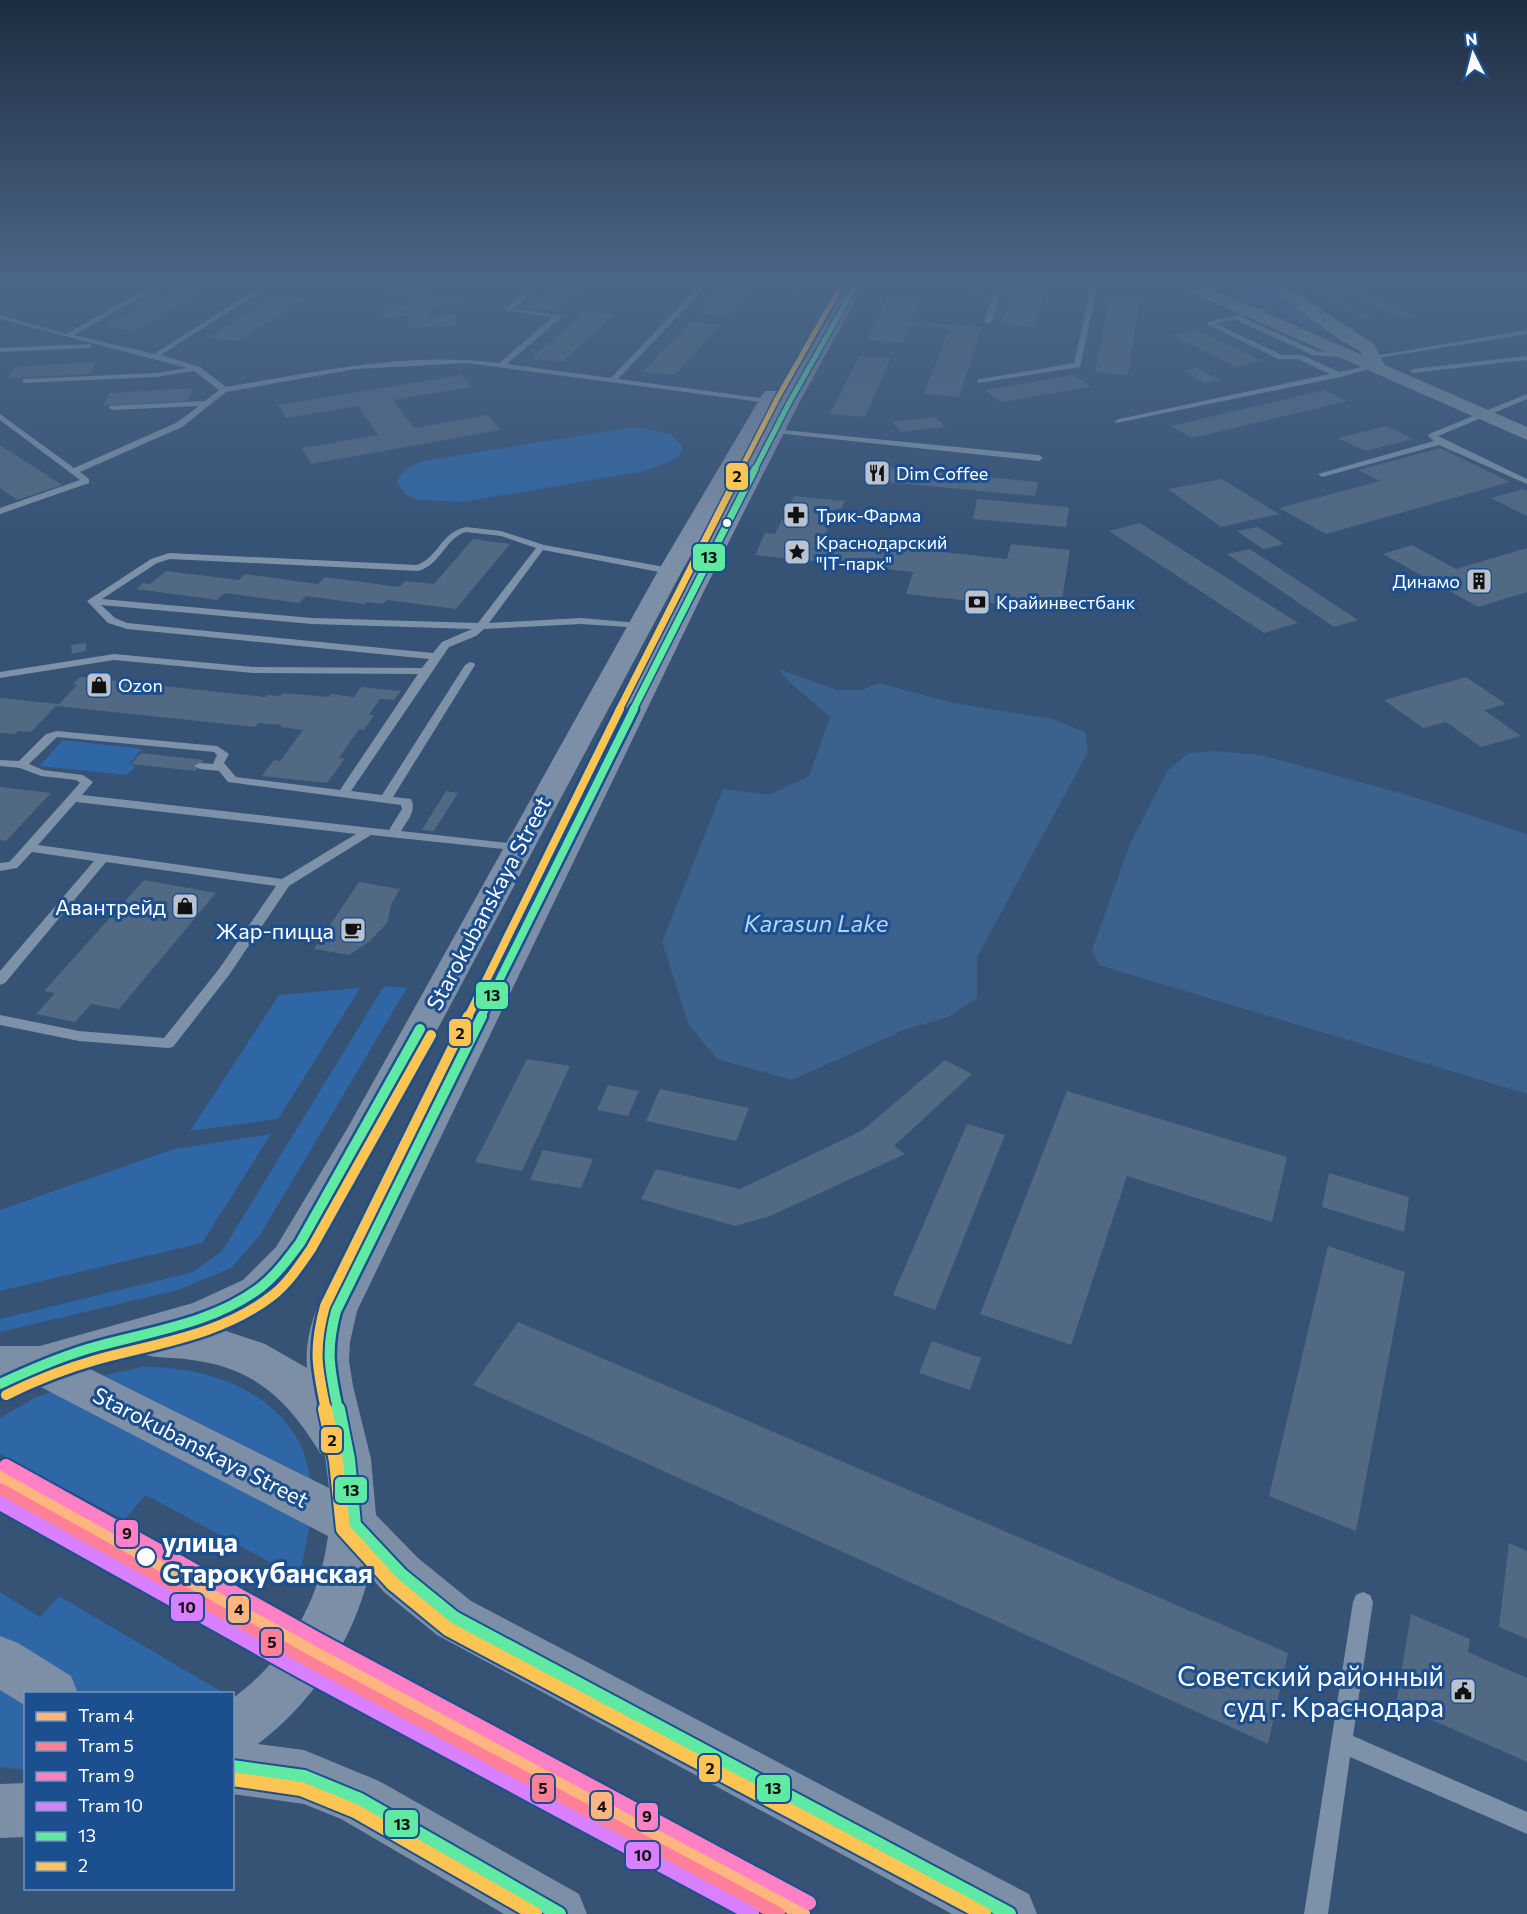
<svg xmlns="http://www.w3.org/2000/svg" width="1527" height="1914" viewBox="0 0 1527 1914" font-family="Commissioner,sans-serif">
<rect width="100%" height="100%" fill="#365274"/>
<!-- green -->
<path fill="#2f66a5" d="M1210,283H1257L1329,328L1326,332L1317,329Z
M635,427L670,434L682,445V452L675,459L645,471L462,502L418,500L406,495L397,482C402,469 411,466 423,461Z
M63,740L142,749L129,764L136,766L127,775L39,766Z
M384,986L407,988L260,1235L231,1268L178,1290L0,1332V1319L193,1272L222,1251Z
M360,988L278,1119L190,1131L279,995Z
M271,1134L202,1243L0,1291V1210L174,1149Z
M142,1367C201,1366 269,1386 299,1442C307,1457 309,1475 313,1491L91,1378Z
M64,1388L312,1516L299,1578L146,1495L124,1520L0,1454V1418L36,1397Z
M0,1592L40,1617L59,1596L222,1692L79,1693L0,1645Z
M0,1675L26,1694L25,1770L0,1767Z"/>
<!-- water -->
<path fill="#3b618d" d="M779,669L837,690H862L879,683L953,703L1053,719L1085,732L1088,752L977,957V998L948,1017L904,1030L792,1080L717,1059L689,1025L662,942L723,789L769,795L809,776L830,717L788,681Z
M1214,751L1261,755L1408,795L1527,834V1094L1099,965L1092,950L1130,844L1167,771L1189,753Z"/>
<!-- building -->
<path fill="#526984" d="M435,283L433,294L461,293L459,306L428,307L427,317L456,315L454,326L408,328L411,316L383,317L385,307L411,306L413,295L388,296L390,285Z
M556,283H588L557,310L527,307Z
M725,283H758L728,316L697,313Z
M783,283H806L801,290L780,288Z
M1016,283H1048L1034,327L1001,324Z
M1324,283H1346L1415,317L1402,319L1348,293L1329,296L1377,320L1370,321L1302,286Z
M968,285L987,286L984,291L965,289Z
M177,286L205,289L134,331L105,327Z
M890,292L923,294L911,322L982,327L959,397L924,394L949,329L909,326L902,343L867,340Z
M1110,295L1140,298L1128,375L1095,372Z
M275,296L303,299L238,341L208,338Z
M585,311L614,314L562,362L531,359Z
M690,322L720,325L675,375L643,372Z
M1198,330L1263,361L1236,367L1171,335Z
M859,356L891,358L865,417L830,414Z
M96,362L90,374L7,378L14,367Z
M1197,368L1220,380L1205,383L1183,371Z
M461,375L472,387L393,400L414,428L488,415L500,430L311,464L302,448L378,435L358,406L286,418L278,405Z
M1074,375L1091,387L1001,402L985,390Z
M193,388L188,401L103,406L109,393Z
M1324,390L1347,401L1192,438L1171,426Z
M935,417L945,427L901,432L892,422Z
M1387,426L1413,439L1365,451L1338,438Z
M0,445L62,485L17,500L0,488Z
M1440,448L1510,482L1326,534L1279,508L1380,481L1358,470Z
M872,466L1038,482L1035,496L866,480Z
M1222,479L1279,514L1221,527L1168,489Z
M1523,489L1527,491V516L1491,498Z
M794,496L845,501L841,509H836L823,539L1007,559L1011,544L1070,550L1060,611L906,594L913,572L755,555L765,533L775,534Z
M977,499L1069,507L1066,527L973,519Z
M1140,523L1298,623L1264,633L1109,531Z
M1258,527L1284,544L1263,549L1237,531Z
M473,539L510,544L456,609L387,600L383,604L367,602L365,604L306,596L299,603L225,593L217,600L136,589L143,583L150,584L166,571L239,580L245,574L318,584L325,577L399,587L405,581L434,584Z
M1412,545L1456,569L1527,548V592L1478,607L1383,554Z
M1250,549L1358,620L1334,627L1227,554Z
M86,643V651L72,654L71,645Z
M80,677L265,697L267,695L280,696L283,693L329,697L331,694L354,697L361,687L401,691L394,700L380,699L369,715H374L364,730L359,729L339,758H345L327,783L262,776L274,760L280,761L303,730L280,727L282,725L259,723L255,727L56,706L31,732L18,731L15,734L0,733V698L59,704L77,685L73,684Z
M1466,677L1506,704L1484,710L1521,736L1481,747L1446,722L1423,728L1384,700Z
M141,753L204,760L195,771L131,764Z
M0,787L51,793L6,841L0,840Z
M446,791L458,793L434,831L422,830Z
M144,880L216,893L119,1009L91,1004L75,1022L36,1014L55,993L44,991Z
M359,882L400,889L391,905L387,923L369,942L349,955L314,949Z
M527,1059L570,1066L522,1171L475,1162Z
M945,1060L972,1074L894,1146L905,1154L770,1216L735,1226L641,1199L656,1169L740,1189L863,1130Z
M608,1085L639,1091L628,1116L597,1110Z
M660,1089L749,1108L736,1141L646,1121Z
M1067,1091L1287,1157L1272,1222L1127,1176L1071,1345L980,1314Z
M967,1124L1005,1135L935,1310L893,1295Z
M543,1150L593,1159L581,1188L530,1180Z
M1329,1173L1409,1197L1404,1232L1322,1207Z
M1328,1246L1405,1272L1356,1531L1269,1496Z
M518,1322L1288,1653L1268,1744L473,1385Z
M932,1341L981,1358L970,1390L919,1373Z
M1509,1543L1527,1551V1639L1499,1627Z
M1411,1614L1470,1639L1468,1652L1527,1678V1762L1396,1704Z"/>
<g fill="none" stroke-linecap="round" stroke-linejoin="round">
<!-- service -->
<path fill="#7d92a8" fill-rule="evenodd" d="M117,283H135L156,288L74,335L154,354L266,283H274L161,355L200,367L226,387C315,372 408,351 499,363L553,317L504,310L535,283H542L513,309L563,316L507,364L611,378L702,283H709L618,379L775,400L779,402L775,404L467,363L356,369L226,392L182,427L80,472L89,479V483L0,514V508L80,480L0,420V414L74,468L176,423L199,406L113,410L109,408L110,406L205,401L219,390L194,371L156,377L23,383V379H26L156,373L187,368L0,319V315L66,334L146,289Z
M997,283H1003L992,322L988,324L984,322Z
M1092,283H1098L1080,367L978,383V379H981L1074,363Z
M1265,308L1267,311L1242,317L1316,351L1351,354L1355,356L1351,358L1312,355L1234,319L1216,324L1282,355H1302L1339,372L1376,364L1380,366L1340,377L1116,423L1115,421L1119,419L1330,374L1298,359H1278L1205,323Z
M1527,330V334L1378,358L1374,356Z
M91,344V348H88L0,352V348Z
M1527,356V360L1413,373L1409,371L1413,369Z
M1527,394V399L1438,436L1527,479V484L1439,445L1322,477L1318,474L1434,441L1428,436L1429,434Z
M773,429L1039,455L1043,458L1039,461L776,433H773Z
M466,527L501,531L544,545L670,568L675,571L670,574L543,550L489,623L581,618L639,623L644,626L643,628L581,624L484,629L476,636L449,647L351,791L382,795L465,665L470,662L474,663L475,665L393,797L411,799C417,811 407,821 401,831L517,844L521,845L523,848L521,851L371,835L289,886L229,975L173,1047L168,1048L79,1041L0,1025V1015L79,1031L164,1038L219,969L276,886L106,862L5,983L0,985V971L94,861L32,852L17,868L0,871V863L9,862L13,858L80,783L76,780L41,776L20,768L0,766V760L19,761L46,734L57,731L217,746L229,754L224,763L236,777L340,790L418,674L253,673L114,660L0,678V672L114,654L253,667L422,668L429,659L127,629L108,623L87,601L151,559L169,553L417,565C439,557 440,533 466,527ZM466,532L501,536L536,548L478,623L312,618L102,599L157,563L170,559L418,571C441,565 445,538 466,532ZM101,605L312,624L472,629L442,642L433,653L127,623L115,618ZM57,737L214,752L217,755L213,764L200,763L194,766L200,769L219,771L228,782L401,805L402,809L389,830L82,795L93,782L83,775L43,770L29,764ZM76,802L356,834L282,879L38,845Z
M1363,1592L1370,1595L1373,1602L1353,1736L1527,1812V1834L1350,1757L1328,1914H1304L1353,1602L1356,1595Z"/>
<!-- tertiary -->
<path fill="#7d92a8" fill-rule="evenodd" d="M1261,283H1280L1374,344L1385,366L1383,370H1369L1360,351L1342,341Z"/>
<!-- secondary -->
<path fill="#798da4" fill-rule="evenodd" d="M1175,283H1197L1527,427V440L1177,286Z"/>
<!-- primary -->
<path fill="#7d8ea7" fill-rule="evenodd" d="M849,283H865L799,403L704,591L357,1311L350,1342L349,1361L353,1386L371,1459L376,1515L418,1558L471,1601L1029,1894L1037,1914H952L437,1635L384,1592L369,1575C352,1643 313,1702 258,1744L304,1750L379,1781L579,1894L587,1914H504L341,1819L304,1804L232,1794V1699C287,1658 319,1603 328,1536L35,1384H0V1346H40L193,1303L243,1280L276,1247L347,1129L658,571L762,395L765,391H779L782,395L682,571L379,1139L304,1271L273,1304L220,1329L265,1344L307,1368C305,1344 311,1320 321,1299L680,591L779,403ZM142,1354C158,1359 174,1357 192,1360C255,1368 289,1401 320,1453L325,1455L329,1488L90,1369Z
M0,1636L18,1643L71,1676L78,1694H26V1706L0,1690Z
M26,1783V1837L0,1838V1784Z"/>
<defs>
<path id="bus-1-far4" d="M754,471L789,403L857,283"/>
<path id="bus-1-far3" d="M633,710L755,469"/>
<path id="bus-1-far2" d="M481,1017L634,709"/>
<path id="bus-1-far1" d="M0,1384C32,1369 64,1355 98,1346C153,1331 214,1323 261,1287C276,1275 288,1259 300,1243L420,1029
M338,1410C330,1370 325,1352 336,1311L482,1016"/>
<path id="bus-1" d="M338,1409L348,1459L354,1525L401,1575L454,1618L1009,1914
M232,1767L304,1777L360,1800L559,1914"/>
<path id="bus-2-far4" d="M740,471L778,397L843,283"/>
<path id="bus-2-far3" d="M619,710L741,469"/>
<path id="bus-2-far2" d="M468,1017L620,709"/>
<path id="bus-2-far1" d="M6,1395C36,1380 67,1368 99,1359C159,1343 224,1334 273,1295C289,1282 300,1265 311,1249L431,1035
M326,1410C317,1368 313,1349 325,1306L468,1016"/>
<path id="bus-2" d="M325,1409L336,1461L343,1529L392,1583L448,1629L984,1914
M232,1779L301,1789L355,1811L535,1914"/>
</defs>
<!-- bus-1-far4 casing -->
<use href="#bus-1-far4" stroke="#1b4f8f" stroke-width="8"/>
<!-- bus-1-far3 casing -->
<use href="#bus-1-far3" stroke="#1b4f8f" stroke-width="10"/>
<!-- bus-1-far2 casing -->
<use href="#bus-1-far2" stroke="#1b4f8f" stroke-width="13"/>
<!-- bus-1-far1 casing -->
<use href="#bus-1-far1" stroke="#1b4f8f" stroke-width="15"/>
<!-- bus-1 casing -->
<use href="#bus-1" stroke="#1b4f8f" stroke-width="18"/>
<!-- bus-2-far4 casing -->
<use href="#bus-2-far4" stroke="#1b4f8f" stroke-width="8"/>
<!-- bus-2-far3 casing -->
<use href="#bus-2-far3" stroke="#1b4f8f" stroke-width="10"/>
<!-- bus-2-far2 casing -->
<use href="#bus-2-far2" stroke="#1b4f8f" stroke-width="13"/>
<!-- bus-2-far1 casing -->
<use href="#bus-2-far1" stroke="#1b4f8f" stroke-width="15"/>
<!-- bus-2 casing -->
<use href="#bus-2" stroke="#1b4f8f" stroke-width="18"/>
<!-- bus-1-far4 -->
<use href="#bus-1-far4" stroke="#60e9a3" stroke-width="5"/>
<!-- bus-1-far3 -->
<use href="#bus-1-far3" stroke="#60e9a3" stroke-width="7"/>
<!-- bus-1-far2 -->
<use href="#bus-1-far2" stroke="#60e9a3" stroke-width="8"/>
<!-- bus-1-far1 -->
<use href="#bus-1-far1" stroke="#60e9a3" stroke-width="10"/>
<!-- bus-1 -->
<use href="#bus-1" stroke="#60e9a3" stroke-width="14"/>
<!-- bus-2-far4 -->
<use href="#bus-2-far4" stroke="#fcc553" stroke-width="5"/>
<!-- bus-2-far3 -->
<use href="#bus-2-far3" stroke="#fcc553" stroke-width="7"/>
<!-- bus-2-far2 -->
<use href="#bus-2-far2" stroke="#fcc553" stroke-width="8"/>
<!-- bus-2-far1 -->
<use href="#bus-2-far1" stroke="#fcc553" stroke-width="10"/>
<!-- bus-2 -->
<use href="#bus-2" stroke="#fcc553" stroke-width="14"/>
<defs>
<path id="tram-1" d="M0,1476L313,1651L803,1914"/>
<path id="tram-2" d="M0,1490L307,1662L778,1914"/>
<path id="tram-3" d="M6,1466L319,1640L809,1903"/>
<path id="tram-4" d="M0,1503L302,1672L752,1914"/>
</defs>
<!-- tram-1 casing -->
<use href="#tram-1" stroke="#1b4f8f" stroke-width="18"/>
<!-- tram-2 casing -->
<use href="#tram-2" stroke="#1b4f8f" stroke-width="18"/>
<!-- tram-3 casing -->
<use href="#tram-3" stroke="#1b4f8f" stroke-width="18"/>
<!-- tram-4 casing -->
<use href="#tram-4" stroke="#1b4f8f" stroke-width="18"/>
<!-- tram-1 -->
<use href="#tram-1" stroke="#ffb580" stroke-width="14"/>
<!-- tram-2 -->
<use href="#tram-2" stroke="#ff8098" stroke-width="14"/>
<!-- tram-3 -->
<use href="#tram-3" stroke="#ff80c5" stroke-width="14"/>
<!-- tram-4 -->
<use href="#tram-4" stroke="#d880ff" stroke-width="14"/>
</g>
<!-- sky -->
<linearGradient id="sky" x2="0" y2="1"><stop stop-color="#1e2d40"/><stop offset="0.51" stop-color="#4c6688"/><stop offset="1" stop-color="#4c6688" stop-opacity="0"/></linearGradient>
<rect width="1527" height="551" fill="url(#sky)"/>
<!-- icons -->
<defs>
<symbol id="restaurant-square" viewBox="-11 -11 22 22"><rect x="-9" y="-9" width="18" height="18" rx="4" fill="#b9c2ce" stroke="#1b4f8f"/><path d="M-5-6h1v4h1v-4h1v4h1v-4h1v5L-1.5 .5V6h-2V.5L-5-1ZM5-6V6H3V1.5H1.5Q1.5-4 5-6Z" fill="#111"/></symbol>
<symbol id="pharmacy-square" viewBox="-11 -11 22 22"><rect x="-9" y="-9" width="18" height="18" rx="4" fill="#b9c2ce" stroke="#1b4f8f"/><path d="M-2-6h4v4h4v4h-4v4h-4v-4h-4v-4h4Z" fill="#111"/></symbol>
<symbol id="sight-square" viewBox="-11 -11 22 22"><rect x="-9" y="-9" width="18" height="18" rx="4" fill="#b9c2ce" stroke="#1b4f8f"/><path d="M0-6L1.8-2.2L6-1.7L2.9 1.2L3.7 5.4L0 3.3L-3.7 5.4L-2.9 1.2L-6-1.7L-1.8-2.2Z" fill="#111"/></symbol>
<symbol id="building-square" viewBox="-11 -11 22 22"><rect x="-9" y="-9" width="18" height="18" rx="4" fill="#b9c2ce" stroke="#1b4f8f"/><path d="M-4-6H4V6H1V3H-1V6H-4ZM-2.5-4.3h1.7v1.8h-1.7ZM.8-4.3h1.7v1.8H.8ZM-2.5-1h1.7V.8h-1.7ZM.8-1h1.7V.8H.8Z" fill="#111"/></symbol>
<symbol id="bank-square" viewBox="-11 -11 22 22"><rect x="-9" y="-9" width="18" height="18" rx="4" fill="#b9c2ce" stroke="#1b4f8f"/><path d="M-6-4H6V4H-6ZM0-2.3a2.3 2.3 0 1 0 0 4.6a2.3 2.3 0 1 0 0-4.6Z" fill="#111"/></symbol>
<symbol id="shop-square" viewBox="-11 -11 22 22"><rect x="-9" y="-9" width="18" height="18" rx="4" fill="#b9c2ce" stroke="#1b4f8f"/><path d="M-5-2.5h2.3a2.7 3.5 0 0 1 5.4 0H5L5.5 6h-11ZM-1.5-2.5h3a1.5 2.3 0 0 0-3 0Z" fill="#111"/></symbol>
<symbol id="cafe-square" viewBox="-11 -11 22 22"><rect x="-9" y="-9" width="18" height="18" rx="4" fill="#b9c2ce" stroke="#1b4f8f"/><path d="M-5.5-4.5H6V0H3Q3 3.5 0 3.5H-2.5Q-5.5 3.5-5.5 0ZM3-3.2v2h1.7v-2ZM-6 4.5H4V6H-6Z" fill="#111"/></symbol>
<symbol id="civic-square" viewBox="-11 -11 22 22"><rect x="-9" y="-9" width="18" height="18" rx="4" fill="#b9c2ce" stroke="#1b4f8f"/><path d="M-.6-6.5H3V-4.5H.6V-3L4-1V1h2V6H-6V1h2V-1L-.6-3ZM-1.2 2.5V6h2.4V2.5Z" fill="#111"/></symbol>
</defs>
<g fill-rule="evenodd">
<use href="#restaurant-square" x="862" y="458" width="30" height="30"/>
<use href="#pharmacy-square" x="781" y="500" width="30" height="30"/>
<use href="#sight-square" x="782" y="537" width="30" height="30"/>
<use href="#building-square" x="1464" y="566" width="30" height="30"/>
<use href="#bank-square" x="962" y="587" width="30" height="30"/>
<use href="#shop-square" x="84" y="670" width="30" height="30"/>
<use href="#shop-square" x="170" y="891" width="30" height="30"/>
<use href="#cafe-square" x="338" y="915" width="30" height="30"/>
<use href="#civic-square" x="1448" y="1676" width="30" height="30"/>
</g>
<!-- markers -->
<g fill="#fff" stroke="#1b4f8f" stroke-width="2">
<circle cx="727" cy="523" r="5"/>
<circle cx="146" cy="1557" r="10"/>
</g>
<g text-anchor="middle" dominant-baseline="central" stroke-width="6" stroke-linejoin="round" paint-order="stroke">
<!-- far-poi labels -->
<g font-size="18" fill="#fff" stroke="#1b4f8f" text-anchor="start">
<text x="896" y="473">Dim Coffee</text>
<text x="816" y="515">Трик-Фарма</text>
<text x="816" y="542">Краснодарский<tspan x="816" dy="21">"IT-парк"</tspan></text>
<text x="1460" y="581" text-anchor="end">Динамо</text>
<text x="996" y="602">Крайинвестбанк</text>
<text x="118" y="685">Ozon</text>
</g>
<!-- street labels -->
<g font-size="22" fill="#fff" stroke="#1b4f8f">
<text transform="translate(488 903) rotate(-62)">Starokubanskaya Street</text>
<text transform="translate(201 1447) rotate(27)">Starokubanskaya Street</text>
</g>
<!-- poi labels -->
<g font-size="22" fill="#fff" stroke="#1b4f8f" text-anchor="end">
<text x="166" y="906">Авантрейд</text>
<text x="334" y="930">Жар-пицца</text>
</g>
<!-- water labels -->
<g font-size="24" font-style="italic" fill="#b5d3f5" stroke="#1b4f8f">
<text x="816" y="922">Karasun Lake</text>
</g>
<!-- near-stop labels -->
<g font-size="27" font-weight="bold" fill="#fff" stroke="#1b4f8f" text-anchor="start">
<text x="162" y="1541">улица<tspan x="162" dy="31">Старокубанская</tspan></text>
</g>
<!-- near-poi labels -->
<g font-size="27" fill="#fff" stroke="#1b4f8f" text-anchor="end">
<text x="1444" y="1675">Советский районный<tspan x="1444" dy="31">суд г. Краснодара</tspan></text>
</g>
</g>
<g stroke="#1b4f8f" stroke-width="2">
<rect x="725" y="462" width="24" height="29" rx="6" fill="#fcc553"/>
<rect x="692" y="543" width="34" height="29" rx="6" fill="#60e9a3"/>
<rect x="475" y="981" width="34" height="29" rx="6" fill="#60e9a3"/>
<rect x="448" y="1018" width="24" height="29" rx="6" fill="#fcc553"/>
<rect x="320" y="1426" width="23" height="28" rx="6" fill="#fcc553"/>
<rect x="334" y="1476" width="34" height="28" rx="6" fill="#60e9a3"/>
<rect x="115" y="1519" width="24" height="29" rx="6" fill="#ff80c5"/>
<rect x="170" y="1593" width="34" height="29" rx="6" fill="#d880ff"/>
<rect x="227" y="1595" width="23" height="29" rx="6" fill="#ffb580"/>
<rect x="260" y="1628" width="23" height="29" rx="6" fill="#ff8098"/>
<rect x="698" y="1754" width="23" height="29" rx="6" fill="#fcc553"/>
<rect x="531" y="1774" width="24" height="29" rx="6" fill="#ff8098"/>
<rect x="756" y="1774" width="35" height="29" rx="6" fill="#60e9a3"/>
<rect x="590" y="1791" width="23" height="29" rx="6" fill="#ffb580"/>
<rect x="636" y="1802" width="23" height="29" rx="6" fill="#ff80c5"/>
<rect x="384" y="1809" width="35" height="29" rx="6" fill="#60e9a3"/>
<rect x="625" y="1841" width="35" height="29" rx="6" fill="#d880ff"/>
</g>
<g font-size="16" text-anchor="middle" font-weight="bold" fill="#111">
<text x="737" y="482">2</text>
<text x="709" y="563">13</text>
<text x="492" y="1001">13</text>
<text x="460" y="1039">2</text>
<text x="332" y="1446">2</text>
<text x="351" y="1496">13</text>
<text x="127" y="1539">9</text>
<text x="187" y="1613">10</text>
<text x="239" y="1615">4</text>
<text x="272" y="1648">5</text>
<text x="710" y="1774">2</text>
<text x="543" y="1794">5</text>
<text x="773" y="1794">13</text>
<text x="602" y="1812">4</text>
<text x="647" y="1822">9</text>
<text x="402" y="1830">13</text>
<text x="643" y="1861">10</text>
</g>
<!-- legend -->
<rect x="24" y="1692" width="210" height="198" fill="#1b4f8f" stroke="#7695bc" stroke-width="1.5"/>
<rect x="36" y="1712" width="30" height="9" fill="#ffb580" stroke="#7695bc" stroke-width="1.5"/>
<text x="78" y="1722" font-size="18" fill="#ffffff">Tram 4</text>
<rect x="36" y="1742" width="30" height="9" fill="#ff8098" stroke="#7695bc" stroke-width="1.5"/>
<text x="78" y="1752" font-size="18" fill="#ffffff">Tram 5</text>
<rect x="36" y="1772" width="30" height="9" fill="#ff80c5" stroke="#7695bc" stroke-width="1.5"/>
<text x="78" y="1782" font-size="18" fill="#ffffff">Tram 9</text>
<rect x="36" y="1802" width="30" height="9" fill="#d880ff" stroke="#7695bc" stroke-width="1.5"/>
<text x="78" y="1812" font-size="18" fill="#ffffff">Tram 10</text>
<rect x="36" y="1832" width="30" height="9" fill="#60e9a3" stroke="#7695bc" stroke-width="1.5"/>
<text x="78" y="1842" font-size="18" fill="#ffffff">13</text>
<rect x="36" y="1862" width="30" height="9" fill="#fcc553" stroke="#7695bc" stroke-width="1.5"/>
<text x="78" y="1872" font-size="18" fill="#ffffff">2</text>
<!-- north arrow -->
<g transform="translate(1473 54) rotate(354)" stroke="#1b4f8f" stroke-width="4.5" paint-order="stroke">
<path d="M0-4.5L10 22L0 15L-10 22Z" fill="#ffffff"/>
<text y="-9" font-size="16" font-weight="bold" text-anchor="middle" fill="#ffffff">N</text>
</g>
</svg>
